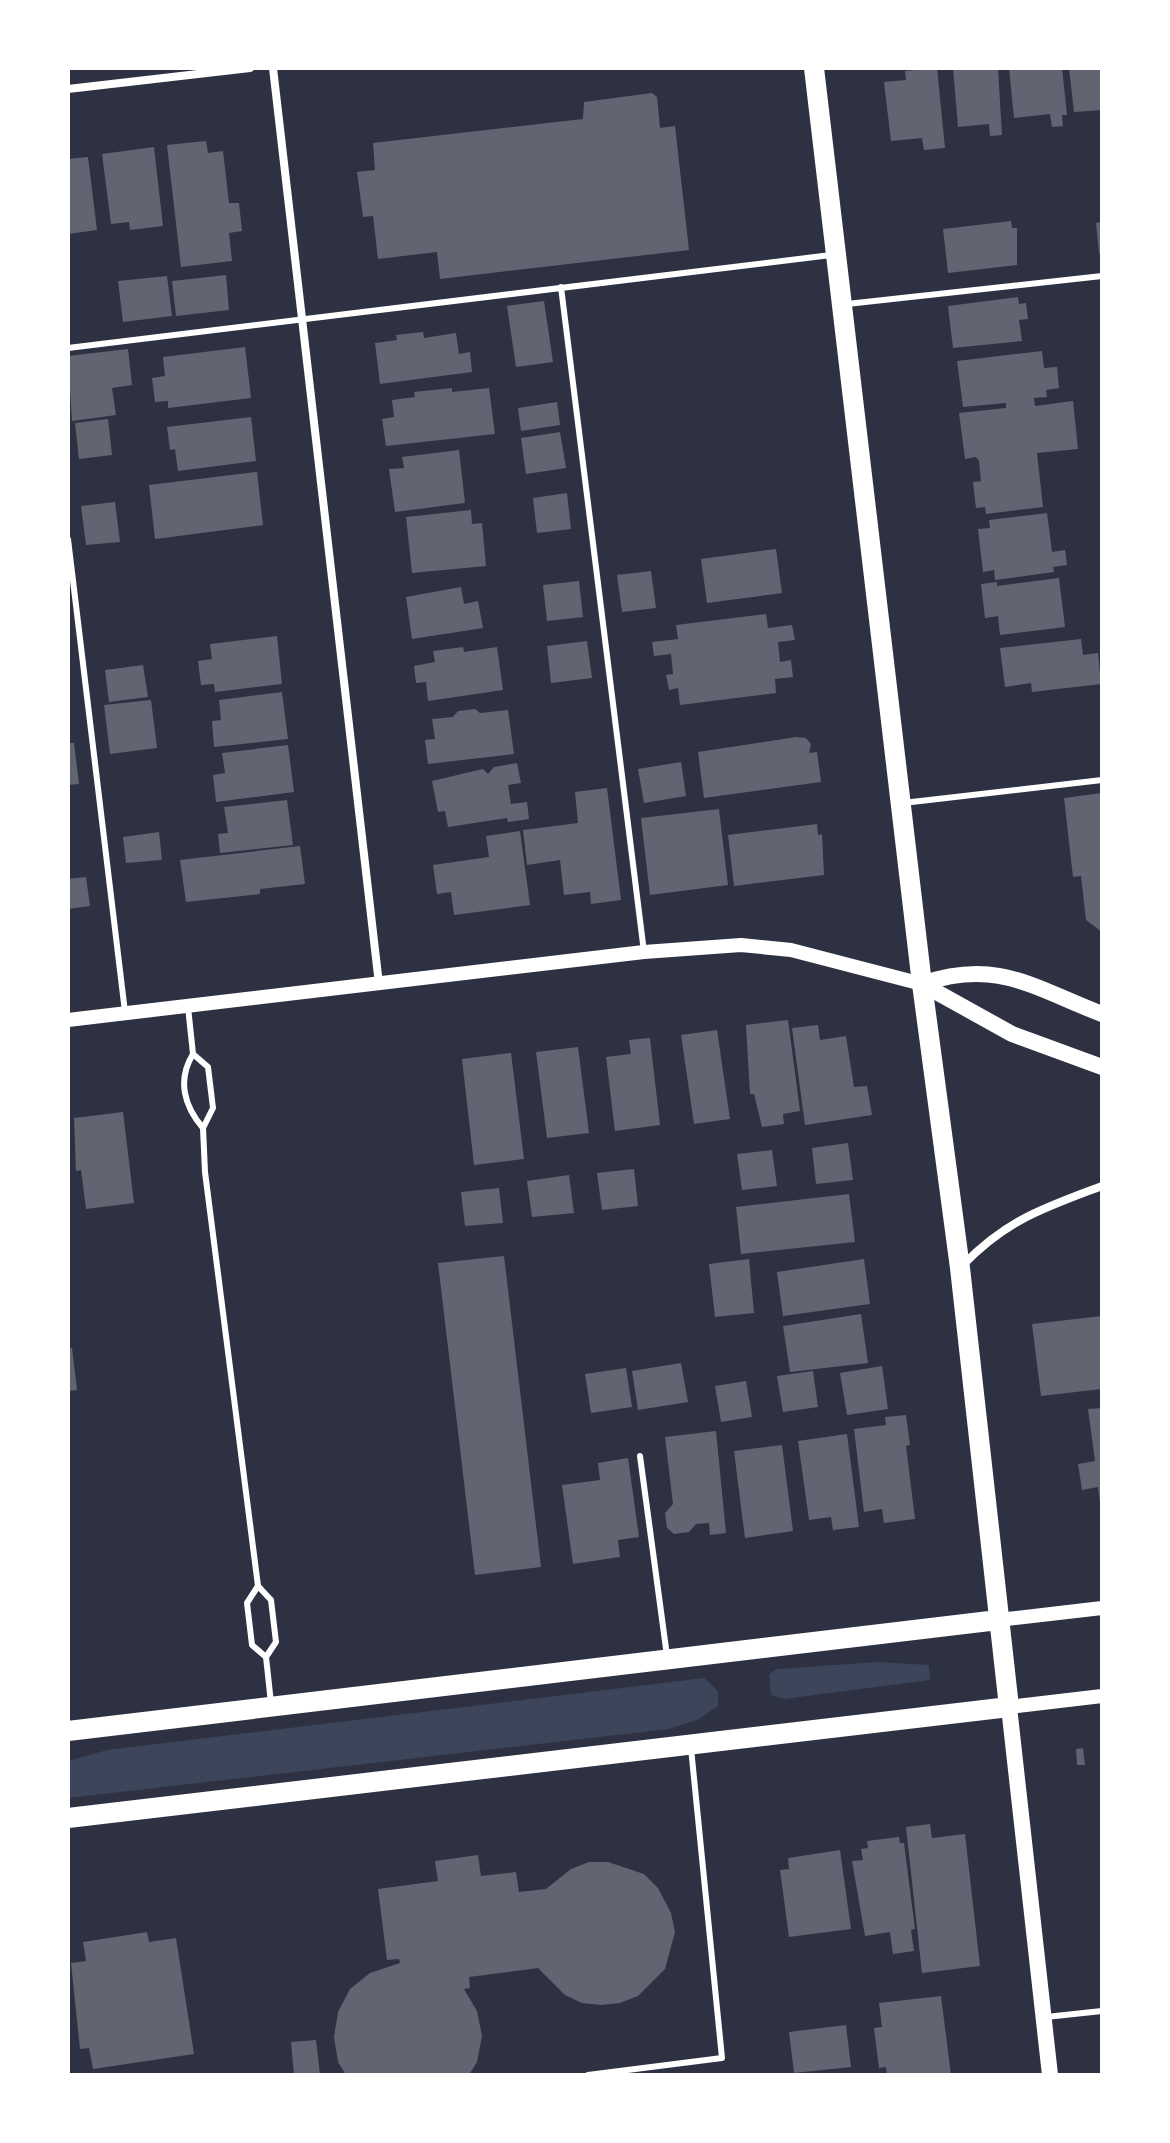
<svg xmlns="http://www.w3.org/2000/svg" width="1170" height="2143" viewBox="0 0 1170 2143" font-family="'Source Serif 4',serif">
<rect width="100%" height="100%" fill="#2d3142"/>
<!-- green -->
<path fill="#3c4559" d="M878,1662L929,1665L930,1680L784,1699L771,1695L769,1674L777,1669Z
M704,1678L718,1691V1706L699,1719L669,1729L68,1798V1761L107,1750Z"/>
<!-- building -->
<path fill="#626471" d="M937,68L945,148L924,150L922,138L891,141L884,82L906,80L905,71Z
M953,68H998L1002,135L990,136L989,124L958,127Z
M1009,68H1062L1067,115H1062L1063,126L1052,127L1050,114L1014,118Z
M1069,68H1102V110L1074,112Z
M652,93L657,97L660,128L675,126L689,250L440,279L437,252L378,259L373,216L363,217L357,172L375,170L373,143L583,119L584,102Z
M206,141L208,153L223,151L229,203H239L242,231L229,233L232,261L181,267L167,145Z
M154,147L163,226L130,230L129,222L111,224L102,154Z
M88,157L97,230L68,234V159Z
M1011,221L1012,228H1017V265L948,273L943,229Z
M1102,222V253H1099L1096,223Z
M226,275L229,310L176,316L172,281Z
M167,276L172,316L123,322L118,281Z
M1018,297L1019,304L1026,303L1028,319L1019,320L1022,341L953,348L948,306Z
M544,301L553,362L516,367L507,306Z
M423,332L424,338L456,333L459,354L470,352L472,372L380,384L375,343L397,340L396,335Z
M245,347L251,398L168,408V401L155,402L152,378L165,376L163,357Z
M128,349L132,385L112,388L116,415L72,421L68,356Z
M1042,351L1044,368L1057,367L1059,388L1046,390L1047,397L1034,398L1035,406L1073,401L1078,449L1037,453L1043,507L986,514L985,507L976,508L973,482L981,481L979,461L976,457L965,459L959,413L1006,408V403L963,407L957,361Z
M452,388V392L489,388L495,434L386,446L382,419L394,417L392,400L415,397L414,392Z
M557,402L560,425L521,431L518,408Z
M251,417L256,461L178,471L175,449L170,450L167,427Z
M108,419L112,455L79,459L75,423Z
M560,432L566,468L526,474L521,438Z
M459,450L465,503L395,512L389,469L404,468L402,457Z
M257,472L263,525L155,539L149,485Z
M567,493L571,529L537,533L533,498Z
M115,502L120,542L86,545L81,506Z
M471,510L472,524L482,523L486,566L412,573L406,517Z
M1047,513L1052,552L1065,550L1067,565L1053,567L1054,572L995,580L994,570L983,572L978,529L990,528L989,520Z
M776,549L782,593L707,603L701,559Z
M651,571L656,608L622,612L617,575Z
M1059,578L1065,627L1000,635L998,616L985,618L981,584L997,582V586Z
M579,581L583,617L547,621L543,585Z
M461,587L464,604L478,601L483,628L412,639L406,597Z
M766,614L768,628L792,625L795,640L778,642L780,662L791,660L793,677L775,679L776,693L680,705L678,688L669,690L666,675L673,674L671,654L654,656L652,642L678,639L676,625Z
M277,636L282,684L215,692L214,684L201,685L198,661L212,659L210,644Z
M1081,639L1083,655L1098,653L1101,684L1032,692L1031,683L1005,687L1000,648Z
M587,641L592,678L551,683L547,646Z
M463,647L464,652L497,647L503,690L428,701L426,682L416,683L414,666L435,662L433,651Z
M143,665L148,697L109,702L105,670Z
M282,692L288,739L214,747L212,721L221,720L219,700Z
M151,700L157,748L110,754L104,705Z
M475,709L480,713L508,710L514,754L428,764L425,740L435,739L432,719L453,717L458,711Z
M796,737L806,738L811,744L809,753L817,752L821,782L704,798L698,752Z
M68,743H74L79,784L68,785Z
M288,745L294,792L216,802L213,775L225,773L222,753Z
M681,762L686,796L644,803L638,769Z
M517,763L521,783L508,785L511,804L527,802L529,819L508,822L507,818L448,827L445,811L438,812L432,781L483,769L488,774L494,767Z
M607,788L621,900L591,904L590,892L564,895L560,860L527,865L523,830L578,823L575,792Z
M1102,793V932L1086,920L1081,876L1073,877L1064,798Z
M287,800L293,845L220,853L218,834L228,833L224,807Z
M719,809L728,885L650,895L641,818Z
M817,824L818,835L822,834L824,875L734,886L728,835Z
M520,831L530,905L454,915L451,892L437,894L433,865L489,857L486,836Z
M159,832L162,860L126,863L123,837Z
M300,846L305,884L260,889V894L186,902L180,860Z
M86,877L90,906L68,909V879Z
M788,1020L800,1111L783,1114L784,1124L762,1127L754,1094H750L746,1025Z
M818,1025L820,1040L846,1036L854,1087L867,1086L872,1115L805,1125L792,1028Z
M717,1030L730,1119L694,1124L681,1035Z
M650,1038L660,1125L615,1131L606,1057L631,1054L629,1040Z
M578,1047L589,1133L547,1138L536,1052Z
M511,1053L524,1159L474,1165L462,1059Z
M123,1112L134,1203L86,1209L81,1170L76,1171L74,1118Z
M848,1143L853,1180L816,1184L812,1148Z
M772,1150L777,1186L742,1190L737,1154Z
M634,1169L638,1206L602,1210L597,1173Z
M569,1175L574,1213L532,1217L527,1181Z
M499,1188L503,1223L465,1226L461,1192Z
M849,1194L855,1242L741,1254L736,1207Z
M504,1256L541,1567L475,1575L438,1263Z
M749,1259L754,1313L715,1317L709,1264Z
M864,1259L870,1304L783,1316L777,1272Z
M861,1314L868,1363L790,1372L783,1326Z
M1102,1316V1389L1041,1396L1032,1324Z
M72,1348L77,1390L68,1391V1349Z
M681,1363L688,1402L638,1410L632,1371Z
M882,1366L888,1409L847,1415L840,1373Z
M626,1368L632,1407L591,1413L585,1374Z
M813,1371L818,1407L783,1412L777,1376Z
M746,1381L752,1417L721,1422L715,1386Z
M1102,1408V1503H1100L1098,1487L1082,1490L1078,1464L1095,1461L1088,1409Z
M906,1415L910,1445L906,1446L915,1519L884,1523L882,1509L864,1512L854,1429L886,1425L885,1417Z
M716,1431L726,1533L710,1535L709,1523L696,1524L689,1532L674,1534L667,1528L665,1513L673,1504L665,1437Z
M847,1434L859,1527L833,1530L831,1517L809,1520L798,1441Z
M782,1445L793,1531L745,1538L734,1451Z
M628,1458L639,1537L618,1540L620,1557L573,1564L562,1485L600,1480L598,1463Z
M1083,1748L1085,1765H1077L1076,1749Z
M930,1824L932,1838L965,1834L980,1966L922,1973L906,1827Z
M899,1837L900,1843H904L915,1929L911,1930L914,1951L893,1954L890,1932L865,1936L852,1861L863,1860L861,1849L868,1848L867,1841Z
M840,1850L851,1929L789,1937L780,1870L789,1869L788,1858Z
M478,1855L481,1876L516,1872L519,1892L546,1889L571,1869L589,1862H608L644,1874L658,1888L671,1913L675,1932L665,1969L638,1996L620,2003L601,2005L582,2003L565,1995L538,1968L469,1977L470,1988L464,1989L477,2011L482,2036L477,2062L469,2075H346L338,2062L334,2037L338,2012L350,1989L370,1973L400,1963L399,1959L387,1960L378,1889L438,1881L435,1861Z
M147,1932L149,1942L176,1938L194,2054L93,2069L89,2048L80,2049L71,1963L86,1961L83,1942Z
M941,1996L951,2075H887L886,2067L879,2068L874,2028L882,2027L879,2003Z
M846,2025L851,2067L794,2073L789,2032Z
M316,2040L320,2075H294L291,2042Z"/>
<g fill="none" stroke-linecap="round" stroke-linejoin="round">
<!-- service -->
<path stroke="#fff" stroke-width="6" d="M561,287L644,952
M847,304L1102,276
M68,348L831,255
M68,539L125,1012
M903,803L1102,780
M188,1007L193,1054
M193,1054L208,1067L213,1108L203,1128C184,1106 177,1080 193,1054Z
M203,1128L205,1172L258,1586
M640,1456L667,1656
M258,1586L271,1600L276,1642L266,1657L252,1645L247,1603Z
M266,1657L271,1703
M1046,2017L1102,2011
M588,2075L722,2058L691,1748"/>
<!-- minor -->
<path stroke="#fff" stroke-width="8" d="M273,68L379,984
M68,89L250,68
M963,1265C1008,1219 1044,1208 1102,1186"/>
<!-- tertiary -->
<path stroke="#fff" stroke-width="14" d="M68,1020L644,952L741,945L791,950L922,984
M998,1620L1102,1608
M1009,1707L1102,1696"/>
<!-- secondary -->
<path stroke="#fff" stroke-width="16" d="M922,984L1012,1034L1102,1067
M922,984C997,958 1034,988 1102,1014
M1009,1707L1050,2075"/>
<!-- primary -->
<path stroke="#fff" stroke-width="20" d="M68,1731L998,1620
M68,1818L1009,1707L960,1268L922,984L814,68"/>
</g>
<!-- border -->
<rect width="1170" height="2143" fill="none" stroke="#ffffff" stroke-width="140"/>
</svg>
